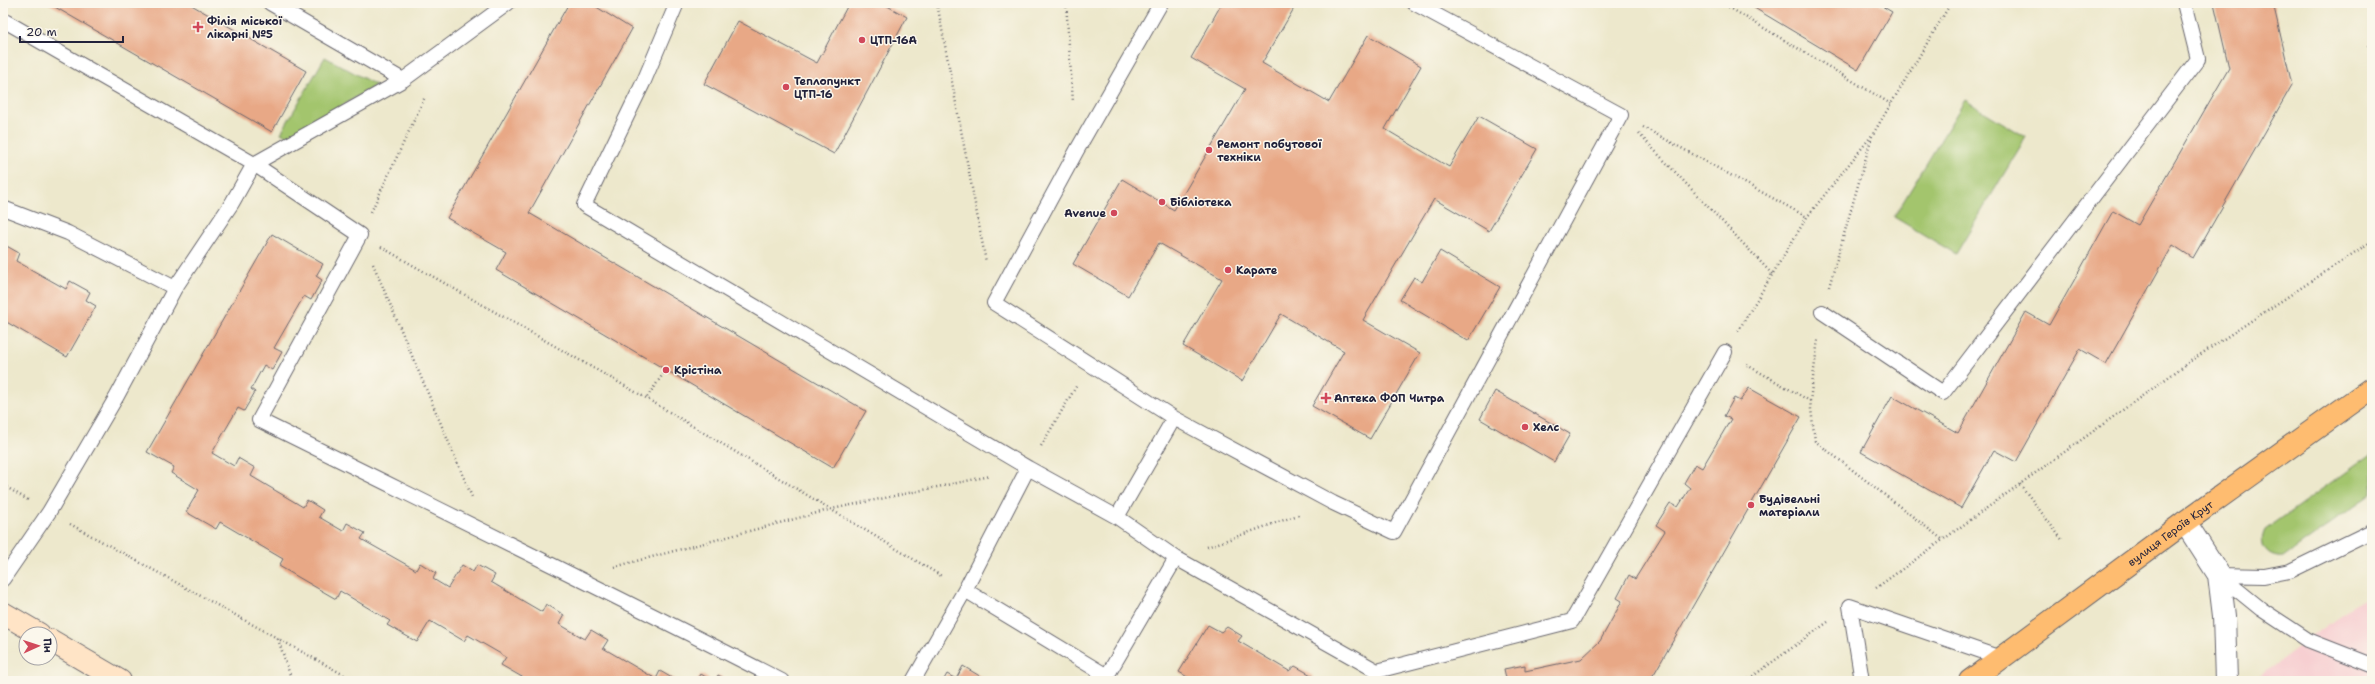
<svg xmlns="http://www.w3.org/2000/svg" width="2375" height="684" viewBox="0 0 2375 684" font-family="'Shantell Sans',sans-serif">
<rect width="100%" height="100%" fill="#fbf7ec"/>
<filter id="ink" filterUnits="userSpaceOnUse"><feTurbulence type="fractalNoise" baseFrequency=".025" numOctaves="2"/><feDisplacementMap in="SourceGraphic" scale="8" xChannelSelector="R" yChannelSelector="G"/><feConvolveMatrix kernelMatrix="1 2 1 2 8 2 1 2 1" color-interpolation-filters="sRGB"/></filter>
<filter id="wash" filterUnits="userSpaceOnUse"><feTurbulence type="fractalNoise" baseFrequency=".012" numOctaves="4" result="noise"/><feDisplacementMap in="SourceGraphic" scale="16" xChannelSelector="R" yChannelSelector="G"/><feGaussianBlur stdDeviation="0.9" result="paint"/><feColorMatrix in="noise" values="0 0 0 0 0 0 0 0 0 0 0 0 0 0 0 0 0 1.4 0 .05"/><feComposite in="paint" operator="in"/></filter>
<g filter="url(#wash)">
<rect width="100%" height="100%" fill="#ede8cc"/>
<!-- built -->
<path fill="#f7cfd1" d="M2372,592V681H2254V680Z"/>
<!-- green -->
<path fill="#a3c56d" stroke="#627454" d="M325,57L376,85L290,138L281,133Z
M1965,100L2026,137L1956,254L1894,217Z
M2372,453V494L2284,557C2268,559 2257,546 2265,530Z"/>
<g id="blocks">
<!-- building -->
<path fill="#e8a886" d="M48,3H188L306,71L272,132Z
M569,3H590L632,29L529,213L866,411L833,468L496,270L506,252L447,218Z
M849,3H882L907,17L834,154L704,84L738,21L817,63Z
M1222,3H1292L1296,5L1262,63L1329,102L1368,35L1421,66L1385,129L1449,167L1479,116L1537,149L1489,231L1434,199L1363,320L1420,353L1370,439L1312,406L1344,351L1281,314L1242,381L1183,346L1222,279L1159,243L1128,296L1073,264L1122,179L1174,210L1245,89L1191,58Z
M1746,3H1877L1892,12L1858,70Z
M2214,3H2273L2292,85L2193,258L2173,245L2106,364L2080,349L2016,462L1994,450L1961,508L1861,452L1892,396L1958,433L2026,312L2049,325L2113,211L2138,225L2229,68Z
M272,234L323,264L316,276L322,280L311,300L304,296L274,348L282,352L272,370L264,365L251,389L255,392L244,411L238,408L212,453L234,466L238,458L255,468L251,476L303,507L307,500L323,510L319,517L343,531L347,523L365,533L361,539L416,570L420,563L436,573L433,579L448,588L462,565L473,572L477,565L495,575L491,582L518,598L542,612L546,604L564,615L559,624L585,639L591,630L608,640L603,648L656,679L660,671L677,681H529L501,665L506,657L468,635L464,641L430,621L417,642L387,625L390,621L340,591L336,599L279,566L283,559L220,522L216,529L186,512L199,490L171,473L174,467L147,452Z
M3,244L19,253L16,261L66,289L70,281L90,292L86,300L96,306L67,357L3,320Z
M1440,251L1500,287L1468,341L1400,300L1414,277L1422,282Z
M1749,388L1801,417L1654,674L1646,681H1495L1506,678L1504,669L1525,665V671L1581,659L1600,641L1622,601L1617,598L1629,575L1635,579L1665,531L1656,525L1670,503L1678,507L1690,488L1684,483L1695,464L1702,468L1731,419L1724,416L1734,398L1740,401Z
M1495,391L1570,434L1554,462L1480,419Z
M1208,625L1221,632L1227,627L1242,636L1238,641L1289,671L1295,666L1313,676L1310,681H1194L1179,672Z
M963,666L988,681H943L947,674L956,679Z
M701,674L712,681H697Z
M718,675L729,681H715Z"/>
</g>
</g>
<g filter="url(#ink)">
<use href="#blocks" fill-opacity="0" stroke="#69676e" stroke-width="1"/>
<g fill="none" stroke-linecap="round" stroke-linejoin="round">
<defs>
<path id="lane" d="M270,3L403,80
M677,3L644,81L584,205L1028,468
M1161,3L1077,150L994,303L1174,418L1333,503L1394,532L1621,115L1414,3
M3,20L254,164L360,235L259,420C434,507 609,592 782,681
M3,208L68,233L175,288
M1822,312L1943,393L2198,59L2184,3
M1117,517L1174,418
M1176,558L1377,671L1572,621L1725,352
M2219,575L2261,609L2308,640L2372,665
M2219,575L2264,576L2290,571L2372,531
M3,579L49,512L117,396L175,288L232,203L254,164L403,80L508,3
M913,681L965,590
M1104,681L1176,558L1117,517L1028,468L965,590L1107,676
M1862,681L1850,606L2001,658"/>
<path id="street" d="M2185,522L2219,575L2224,616L2226,681"/>
<path id="secondary" d="M3,613L39,634
M50,640L120,681"/>
<g id="primary">
<path id="s1" d="M1970,681L2185,522L2372,388"/>
</g>
</defs>
<!-- lane casing -->
<use href="#lane" stroke="#69676e" stroke-width="16"/>
<!-- street casing -->
<use href="#street" stroke="#69676e" stroke-width="24"/>
<!-- secondary casing -->
<use href="#secondary" stroke="#69676e" stroke-width="24"/>
<!-- primary casing -->
<use href="#primary" stroke="#69676e" stroke-width="24"/>
<!-- path -->
<path stroke="#69676e" stroke-width="2.5" stroke-dasharray="1 3" stroke-linecap="butt" d="M937,3L986,262
M1066,3L1073,102
M1722,3L1891,104
M2368,45L2372,57
M1643,127L1807,217
M1639,134L1773,275
M371,212L425,97
M381,247L646,398L943,577
M373,264L472,497
M1829,287L1872,136
M1738,331L1807,217L1873,134L1951,3
M1747,365L1810,401L1815,441L1943,540
M647,397L666,370
M1810,401L1818,339
M1041,446L1077,385
M2020,484L2063,541
M3,485L28,500
M70,524L355,681
M1207,547L1301,514
M614,567L832,509L990,476
M1876,588L2192,360L2372,241
M278,639L292,681
M1746,681L1828,622"/>
<!-- lane -->
<use href="#lane" stroke="#fff" stroke-width="14"/>
<!-- street -->
<use href="#street" stroke="#fff" stroke-width="22"/>
<!-- secondary -->
<use href="#secondary" stroke="#ffe4c6" stroke-width="22"/>
<!-- primary -->
<use href="#primary" stroke="#febc70" stroke-width="22"/>
</g>
</g>
<!-- markers -->
<g fill="#d1495b" stroke="#fbf7ec" stroke-width="1.5">
<path d="M196 21h4v4h4v4h-4v4h-4v-4h-4v-4h4z"/>
<circle cx="862" cy="40" r="4"/>
<circle cx="786" cy="87" r="4"/>
<circle cx="1209" cy="150" r="4"/>
<circle cx="1162" cy="202" r="4"/>
<circle cx="1114" cy="213" r="4"/>
<circle cx="1228" cy="270" r="4"/>
<circle cx="666" cy="370" r="4"/>
<path d="M1324 392h4v4h4v4h-4v4h-4v-4h-4v-4h4z"/>
<circle cx="1525" cy="427" r="4"/>
<circle cx="1751" cy="505" r="4"/>
</g>
<g text-anchor="middle" dominant-baseline="central" stroke-width="3" stroke-linejoin="round" paint-order="stroke">
<!-- poi labels -->
<g font-size="11" font-weight="bold" fill="#22223b" stroke="#fbf7ec" text-anchor="start">
<text x="207" y="21">Філія міської<tspan x="207" dy="13">лікарні №5</tspan></text>
<text x="870" y="40">ЦТП-16А</text>
<text x="794" y="81">Теплопункт<tspan x="794" dy="13">ЦТП-16</tspan></text>
<text x="1217" y="144">Ремонт побутової<tspan x="1217" dy="13">техніки</tspan></text>
<text x="1170" y="202">Бібліотека</text>
<text x="1106" y="213" text-anchor="end">Avenue</text>
<text x="1236" y="270">Карате</text>
<text x="674" y="370">Крістіна</text>
<text x="1334" y="398">Аптека ФОП Читра</text>
<text x="1533" y="427">Хелс</text>
<text x="1759" y="499">Будівельні<tspan x="1759" dy="13">матеріали</tspan></text>
</g>
<!-- street labels -->
<g font-size="11" fill="#22223b" stroke="#fbf7ec">
<text stroke="none"><textPath href="#s1" startOffset="249">вулиця Героїв Крут</textPath></text>
</g>
</g>
<!-- margin -->
<rect width="2375" height="684" fill="none" stroke="#fbf7ec" stroke-width="16"/>
<!-- north arrow -->
<g transform="translate(38 646) rotate(87)"><circle r="19" fill="#fbf7ec" stroke="#a4a2a5"/>
<path d="M0-3L7 15L0 10L-7 15Z" fill="#d1495b"/>
<text y="-6" font-size="11" font-weight="bold" text-anchor="middle" fill="#22223b">Пн</text>
</g>
<!-- scale -->
<path d="M20 36v6h103v-6" fill="none" stroke="#22223b" stroke-width="2"/>
<text x="26" y="36" font-size="12" fill="#22223b" stroke="#fbf7ec" stroke-width="3" paint-order="stroke">20 m</text>
</svg>
